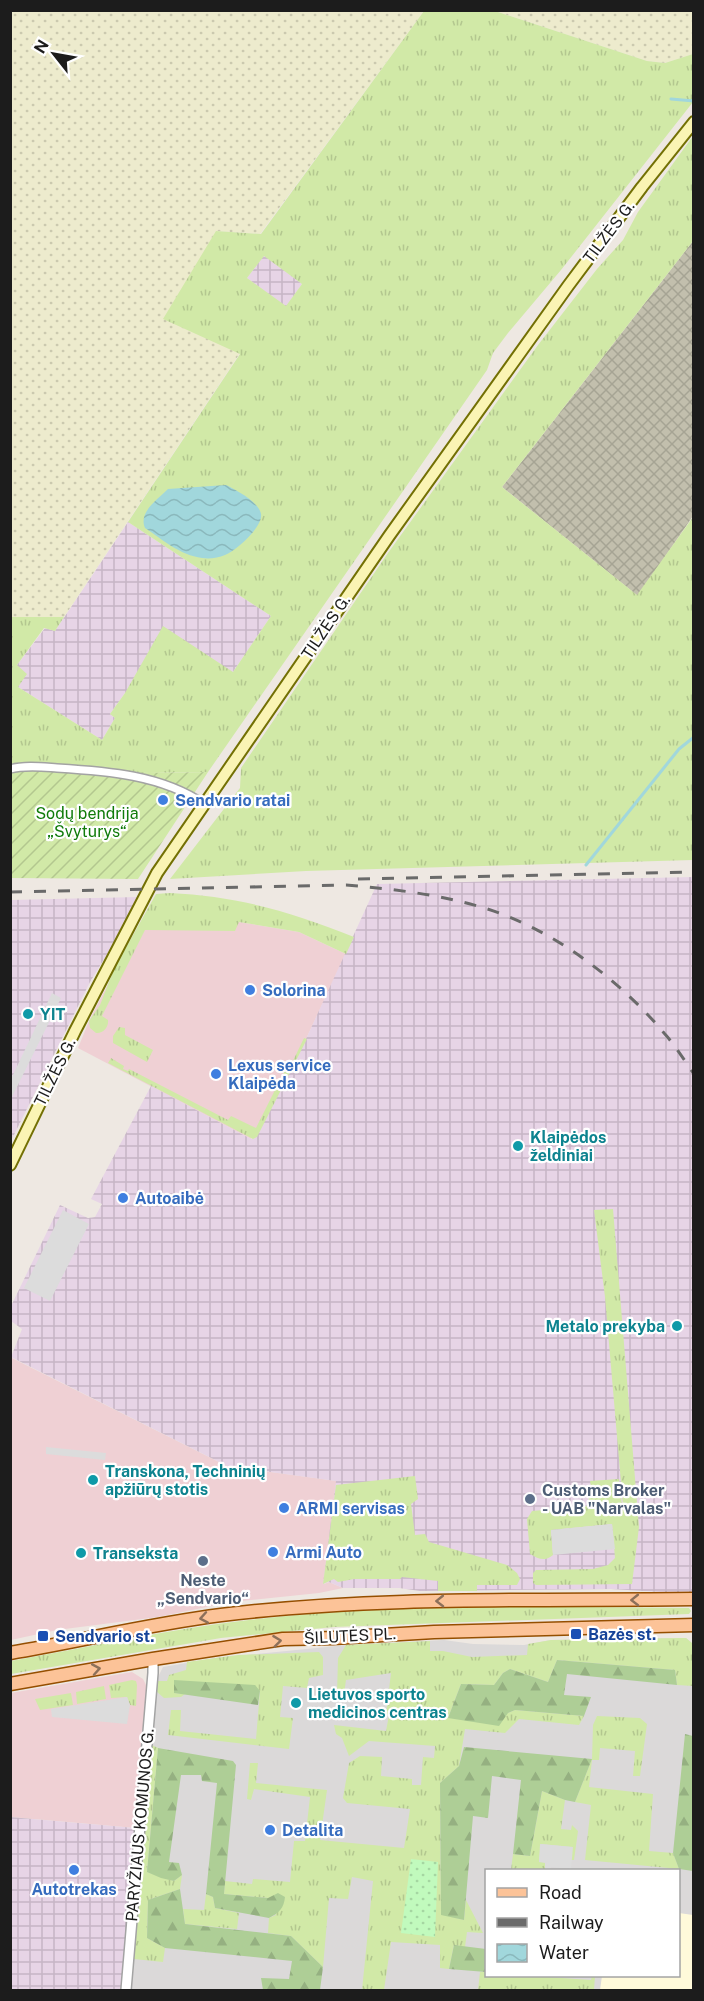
<svg xmlns="http://www.w3.org/2000/svg" width="704" height="2001" viewBox="0 0 704 2001" font-family="'Public Sans',sans-serif">
<defs>
<pattern id="industrial-grid" width="8" height="8" patternUnits="userSpaceOnUse" patternTransform="scale(1.5)"><rect width="8" height="8" fill="#e7d4e6"/><path d="M0 4h8M4 0v8" fill="none" stroke="#c6b5c5"/></pattern>
<pattern id="construction-cross-hatch" width="8" height="8" patternUnits="userSpaceOnUse" patternTransform="scale(1.5)"><rect width="8" height="8" fill="#c2bfad"/><path d="M0 0l8 8M0 8l8-8" fill="none" stroke="#a6a494"/></pattern>
<pattern id="farmland-dots" width="8" height="8" patternUnits="userSpaceOnUse" patternTransform="scale(1.5)"><rect width="8" height="8" fill="#edebcd"/><path d="M2 2h.1M6 6h.1" fill="none" stroke="#cbc9af" stroke-width="1.8" stroke-linecap="round"/></pattern>
<pattern id="grass-tufts" width="24" height="20" patternUnits="userSpaceOnUse" patternTransform="scale(1.5)"><rect width="24" height="20" fill="#d1e9a7"/><path d="M3 7l-1-3M5 7V3M7 7l1-3M15 17l-1-3M17 17v-4M19 17l1-3" fill="none" stroke="#b3c78f"/></pattern>
<pattern id="forest-firs" width="22" height="20" patternUnits="userSpaceOnUse" patternTransform="scale(1.5)"><rect width="22" height="20" fill="#aece96"/><path d="M5 1l3.5 6h-7zM16 11l3.5 6h-7z" fill="#95b081"/></pattern>
<pattern id="park-dots" width="8" height="8" patternUnits="userSpaceOnUse" patternTransform="scale(1.5)"><rect width="8" height="8" fill="#c1fabd"/><path d="M2 2h.1M6 6h.1" fill="none" stroke="#a5d6a2" stroke-width="1.8" stroke-linecap="round"/></pattern>
<pattern id="garden-furrows" width="10" height="10" patternUnits="userSpaceOnUse" patternTransform="scale(1.5)"><rect width="10" height="10" fill="#d1e9a7"/><path d="M-1 1l2-2M0 10L10 0M9 11l2-2" fill="none" stroke="#b3c78f"/></pattern>
<pattern id="water-waves" width="16" height="10" patternUnits="userSpaceOnUse" patternTransform="scale(1.5)"><rect width="16" height="10" fill="#a1d7dc"/><path d="M0 5q4-4 8 0t8 0" fill="none" stroke="#8ab8bc"/></pattern>
</defs>
<rect width="100%" height="100%" fill="#eee8e2"/>
<!-- residential -->
<path fill="#dbd9d9" fill-rule="evenodd" d="M681,1638H686L693,1644V1990H131L158,1677L163,1667L215,1658L346,1645L444,1640L473,1644L524,1645L551,1640ZM486,1870H678V1976H486Z"/>
<!-- commercial -->
<path fill="#efd0d4" d="M239,922L299,932L346,954L306,1039L251,1139L78,1048L89,1021L137,928Z
M10,1357L227,1466L337,1481L324,1584L329,1582L343,1588L319,1593L231,1602L158,1617L57,1630L11,1640Z
M132,1672L143,1679L147,1687L135,1828L11,1817V1693Z"/>
<!-- industrial -->
<path fill="url(#industrial-grid)" d="M264,255L302,284L286,307L247,278Z
M128,522L271,616L233,672L125,693L110,714L115,718L102,740L18,687L17,665L45,628L55,631Z
M693,877V1594L611,1589L420,1591L399,1588H343L329,1582L323,1584L336,1481L227,1466L11,1357L22,1329L11,1321V1306L60,1205L88,1218L95,1217L102,1204L91,1199L151,1086L251,1139L255,1138L306,1039L377,884Z
M138,897L114,943L90,982L11,1141V900Z
M10,1817L135,1828L121,1990H11Z"/>
<!-- education -->
<path fill="#fffada" d="M679,1913L693,1915V1990H600L602,1976H678Z"/>
<!-- construction -->
<path fill="url(#construction-cross-hatch)" d="M693,241V516L638,596L502,487Z"/>
<!-- farmland -->
<path fill="url(#farmland-dots)" d="M11,11H424L260,234L216,231L240,353L64,617H11Z
M495,11H693V54L665,63L647,61Z"/>
<!-- grass -->
<path fill="url(#grass-tufts)" fill-rule="evenodd" d="M424,11H495L647,61L665,63L693,54V102L561,270L508,333L493,353L487,370L208,772L149,773L11,765L10,617H64L55,631L44,628L17,665L27,674L18,687L102,740L115,718L110,714L125,693L163,626L233,672L271,616L128,522L240,354L163,319L216,231L261,234ZM264,256L302,284L286,306L247,278Z
M693,136V241L502,487L637,595L693,517V860L306,871L170,879L240,788L241,768L388,553L538,345L597,269L623,240L638,212Z
M170,893C237,896 292,912 354,937L346,954L299,932L239,922L235,931L145,930L102,1016L108,1020C109,1027 103,1034 96,1033L90,1028L89,1021L100,1005L114,969L156,894Z
M119,1027L125,1028V1035L153,1050L147,1062L113,1043V1036Z
M304,1038L307,1039L257,1137L253,1139L108,1063L111,1058L124,1066L123,1069L128,1071L129,1069L228,1120L231,1116L256,1128L287,1066L290,1067Z
M613,1209L639,1527L632,1584L536,1585L533,1583V1573L536,1570L593,1569L608,1565L615,1558L612,1524L551,1530L553,1555C544,1562 539,1559 530,1554L527,1519L532,1511L589,1506L588,1488L591,1487L590,1481L619,1479L622,1506H623L605,1297L594,1210Z
M415,1476L418,1499L411,1504L415,1535L425,1534L429,1542L507,1565L517,1573L520,1579L517,1585H477V1591H438V1581L402,1577L400,1579H354L338,1582L334,1579L323,1584L336,1485Z
M494,1606L689,1608L691,1611L689,1614L334,1627L221,1638L11,1674V1661C90,1647 169,1629 249,1620C330,1610 413,1608 494,1606Z
M681,1638H686L692,1643L693,1686L677,1685L675,1670L557,1660L548,1682L510,1669L503,1673L494,1685L461,1684L448,1718L508,1713L515,1710L584,1716L579,1725L519,1719L505,1733L465,1729L459,1766L440,1783L441,1914L464,1920L466,1900L483,1933L467,1932L465,1947L454,1945L449,1969L440,1968V1945L391,1942L384,1990H362L373,1881L352,1877L348,1899L329,1898L323,1967L291,1936L268,1933L269,1918L276,1915L268,1898L224,1894L225,1881L252,1884L253,1879L290,1882L294,1841H305L310,1797L254,1789L251,1800L247,1799L250,1763H258L256,1783L327,1790L320,1840L404,1848L410,1809L347,1803L343,1798L349,1763L360,1756L382,1757L381,1776L412,1779V1785H421L423,1757L434,1758L435,1746L369,1741L349,1756L342,1738L336,1734L334,1725L386,1731L389,1715L386,1714L391,1673L346,1680L344,1694H337L338,1658L346,1645L430,1641V1651H443L472,1657L527,1655L528,1644L551,1640Z
M319,1652L323,1657V1675L309,1678L307,1688L283,1686L280,1717L293,1718L289,1749L168,1735L171,1710H181L180,1731L256,1739L260,1691L174,1693L185,1694L181,1697L164,1698L157,1692L158,1681H167L169,1675L186,1670L187,1662L238,1655Z
M132,1680L136,1681L137,1685L136,1706L130,1705L127,1697L111,1698L109,1685Z
M104,1686L106,1699L77,1704L76,1692Z
M71,1693L73,1705L40,1710L35,1699Z
M597,1716L640,1718L647,1724L640,1776H633L635,1751L600,1748L599,1760H592L589,1787L653,1794L649,1851L673,1853L679,1869L585,1860L591,1805L575,1802L592,1759L593,1725Z
M152,1745L158,1748L147,1872L174,1881L182,1875L180,1889L148,1900L147,1938L165,1948L163,1962L134,1959Z
M542,1791L565,1800L561,1829L571,1830L572,1825L578,1831L574,1860H571L572,1847L541,1844L539,1861L545,1862V1870H511L513,1854L530,1856Z
M206,1894L213,1897L215,1908L239,1913L237,1929L185,1924L183,1909L204,1910Z
M480,1972H486V1976H533L591,1980L592,1976H595L594,1990H478Z"/>
<!-- forest -->
<path fill="url(#forest-firs)" d="M557,1660L675,1670L677,1685L567,1674L564,1695L591,1697L584,1716L515,1710L508,1713L499,1726L448,1718L461,1684L494,1685L503,1673L510,1669L548,1682Z
M174,1680L255,1685L260,1691L258,1705L174,1693Z
M685,1734L693,1736V1871L679,1869L673,1853Z
M464,1747L592,1759L575,1802L565,1800L542,1791L530,1856L513,1854L521,1780L492,1776L488,1818L473,1816L464,1920L441,1915L440,1783L459,1766Z
M158,1748L233,1761L236,1765L224,1894L268,1898L278,1893L285,1897C284,1908 279,1913 269,1918L215,1908L213,1897L206,1894L217,1783L202,1781L201,1775H181L169,1862L179,1863L182,1875L174,1881L161,1878L147,1872Z
M180,1889L185,1924L291,1936L323,1967L320,1990H263L261,1978L289,1979L292,1961L165,1948L147,1938L148,1900Z
M454,1945L486,1949V1972L449,1969Z"/>
<!-- park -->
<path fill="url(#park-dots)" d="M411,1859L438,1862L435,1937L401,1933Z"/>
<!-- garden -->
<path fill="url(#garden-furrows)" d="M13,764L83,765L149,773L208,772L138,879L11,878L10,765Z"/>
<!-- parking -->
<path fill="#dcdcdc" d="M52,993L61,998L11,1099V1079Z
M63,1210L89,1224L50,1301L24,1288Z
M46,1447L106,1453L105,1460L46,1454Z
M612,1524L615,1549L553,1555L551,1530Z
M127,1697L130,1705L127,1724L52,1717L51,1709Z
M540,1844L573,1847L571,1869L551,1867L550,1870H539H545V1863L539,1862Z"/>
<!-- water -->
<path fill="url(#water-waves)" d="M226,485C236,490 259,502 261,514C263,527 236,551 225,555C218,558 210,559 202,558C180,555 163,540 145,528C138,512 158,499 168,489Z"/>
<g fill="none" stroke-linecap="round" stroke-linejoin="round">
<!-- stream -->
<path stroke="#a1d7dc" stroke-width="3" d="M671,99L694,101
M586,865L679,749L694,737"/>
<defs>
<path id="minor" d="M10,769C25,765 42,767 57,768C107,771 162,775 204,804"/>
<path id="tertiary" d="M126,1990L153,1673V1659"/>
<path id="secondary" d="M10,1165L75,1031L157,873L389,536L568,286L642,187L694,122"/>
<path id="primary" d="M10,1653C81,1641 150,1624 221,1615C377,1596 536,1601 694,1599
M10,1684L153,1659L283,1639L333,1638L434,1632L694,1625"/>
</defs>
<!-- minor casing -->
<use href="#minor" stroke="#a3a3a3" stroke-width="10"/>
<!-- tertiary casing -->
<use href="#tertiary" stroke="#a3a3a3" stroke-width="12"/>
<!-- secondary casing -->
<use href="#secondary" stroke="#737004" stroke-width="14"/>
<!-- primary casing -->
<use href="#primary" stroke="#954f00" stroke-width="15"/>
<!-- minor -->
<use href="#minor" stroke="#fff" stroke-width="7"/>
<!-- tertiary -->
<use href="#tertiary" stroke="#fff" stroke-width="9"/>
<!-- secondary -->
<use href="#secondary" stroke="#faf4b4" stroke-width="10"/>
<!-- primary -->
<use href="#primary" stroke="#fcc398" stroke-width="12"/>
<!-- rail -->
<path stroke="#6a6a6a" stroke-width="3" stroke-dasharray="12 12" stroke-linecap="butt" d="M358,879L694,872
M10,892L346,885C392,889 437,894 481,907C550,927 619,979 664,1033C675,1045 684,1060 694,1074"/>
</g>
<!-- one-way arrows -->
<defs><path id="oneway-chevron" d="M-2-3.5L2.5 0L-2 3.5" fill="none" stroke-width="1.6" stroke-linecap="round" stroke-linejoin="round" transform="scale(1.5)"/></defs>
<g stroke="#8c705a">
<use href="#oneway-chevron" transform="translate(635 1600) rotate(179)"/>
<use href="#oneway-chevron" transform="translate(440 1601) rotate(179)"/>
<use href="#oneway-chevron" transform="translate(204 1618) rotate(170)"/>
<use href="#oneway-chevron" transform="translate(277 1641) rotate(-7)"/>
<use href="#oneway-chevron" transform="translate(96 1669) rotate(-10)"/>
</g>
<!-- markers -->
<g fill="#3f7fe0" stroke="#fff" stroke-width="2">
<circle cx="163" cy="800" r="6"/>
<circle cx="250" cy="990" r="6"/>
<circle cx="216" cy="1074" r="6"/>
<circle cx="123" cy="1198" r="6"/>
<circle cx="284" cy="1508" r="6"/>
<circle cx="273" cy="1552" r="6"/>
<circle cx="270" cy="1830" r="6"/>
<circle cx="74" cy="1870" r="6"/>
</g>
<g fill="#0f9aa8" stroke="#fff" stroke-width="2">
<circle cx="28" cy="1014" r="6"/>
<circle cx="518" cy="1146" r="6"/>
<circle cx="677" cy="1326" r="6"/>
<circle cx="93" cy="1480" r="6"/>
<circle cx="81" cy="1553" r="6"/>
<circle cx="296" cy="1703" r="6"/>
</g>
<g fill="#5c6f8a" stroke="#fff" stroke-width="2">
<circle cx="530" cy="1499" r="6"/>
<circle cx="203" cy="1561" r="6"/>
</g>
<g fill="#1a4fb4" stroke="#fff" stroke-width="2">
<rect x="570" y="1628" width="12" height="12" rx="3"/>
<rect x="37" y="1630" width="12" height="12" rx="3"/>
</g>
<g text-anchor="middle" dominant-baseline="central" stroke-width="4.5" stroke-linejoin="round" paint-order="stroke">
<!-- street labels -->
<g font-size="16" fill="#1c1c1c" stroke="#fff">
<text transform="translate(609 232) rotate(-53)">TILŽĖS G.</text>
<text transform="translate(326 627) rotate(-56)">TILŽĖS G.</text>
<text transform="translate(55 1072) rotate(-64)">TILŽĖS G.</text>
<text transform="translate(350 1636) rotate(-3)">ŠILUTĖS PL.</text>
<text transform="translate(140 1825) rotate(-85)">PARYŽIAUS KOMUNOS G.</text>
</g>
<!-- shop labels -->
<g font-size="16" font-weight="bold" fill="#366cbe" stroke="#fff" text-anchor="start">
<text x="175" y="800">Sendvario ratai</text>
<text x="262" y="990">Solorina</text>
<text x="228" y="1065">Lexus service<tspan x="228" dy="18">Klaipėda</tspan></text>
<text x="135" y="1198">Autoaibė</text>
<text x="296" y="1508">ARMI servisas</text>
<text x="285" y="1552">Armi Auto</text>
<text x="282" y="1830">Detalita</text>
<text x="74" y="1889" text-anchor="middle">Autotrekas</text>
</g>
<!-- park labels -->
<g font-size="16" fill="#107b0a" stroke="#fff">
<text x="87" y="813">Sodų bendrija<tspan x="87" dy="18">„Švyturys“</tspan></text>
</g>
<!-- culture labels -->
<g font-size="16" font-weight="bold" fill="#0d838f" stroke="#fff" text-anchor="start">
<text x="40" y="1014">YIT</text>
<text x="530" y="1137">Klaipėdos<tspan x="530" dy="18">želdiniai</tspan></text>
<text x="665" y="1326" text-anchor="end">Metalo prekyba</text>
<text x="105" y="1471">Transkona, Techninių<tspan x="105" dy="18">apžiūrų stotis</tspan></text>
<text x="93" y="1553">Transeksta</text>
<text x="308" y="1694">Lietuvos sporto<tspan x="308" dy="18">medicinos centras</tspan></text>
</g>
<!-- service labels -->
<g font-size="16" font-weight="bold" fill="#4e5e75" stroke="#fff" text-anchor="start">
<text x="542" y="1490">Customs Broker<tspan x="542" dy="18">- UAB "Narvalas"</tspan></text>
<text x="203" y="1580" text-anchor="middle">Neste<tspan x="203" dy="18">„Sendvario“</tspan></text>
</g>
<!-- transit labels -->
<g font-size="16" font-weight="bold" fill="#164399" stroke="#fff" text-anchor="start">
<text x="588" y="1634">Bazės st.</text>
<text x="55" y="1636">Sendvario st.</text>
</g>
</g>
<!-- border -->
<rect width="704" height="2001" fill="none" stroke="#1c1c1c" stroke-width="24"/>
<!-- legend -->
<rect x="485" y="1869" width="195" height="108" fill="#ffffff" stroke="#a4a4a4" stroke-width="1.5"/>
<rect x="497" y="1888" width="30" height="9" fill="#fcc398" stroke="#a4a4a4" stroke-width="1.5"/>
<text x="539" y="1899" font-size="18" fill="#1c1c1c">Road</text>
<rect x="497" y="1918" width="30" height="9" fill="#6a6a6a" stroke="#a4a4a4" stroke-width="1.5"/>
<text x="539" y="1929" font-size="18" fill="#1c1c1c">Railway</text>
<rect x="497" y="1944" width="30" height="18" fill="url(#water-waves)" stroke="#a4a4a4" stroke-width="1.5"/>
<text x="539" y="1959" font-size="18" fill="#1c1c1c">Water</text>
<!-- north arrow -->
<g transform="translate(54 54) rotate(301)" stroke="#ffffff" stroke-width="4.5" paint-order="stroke">
<path d="M0-4.5L10 22L0 15L-10 22Z" fill="#1c1c1c"/>
<text y="-9" font-size="16" font-weight="bold" text-anchor="middle" fill="#1c1c1c">N</text>
</g>
</svg>
